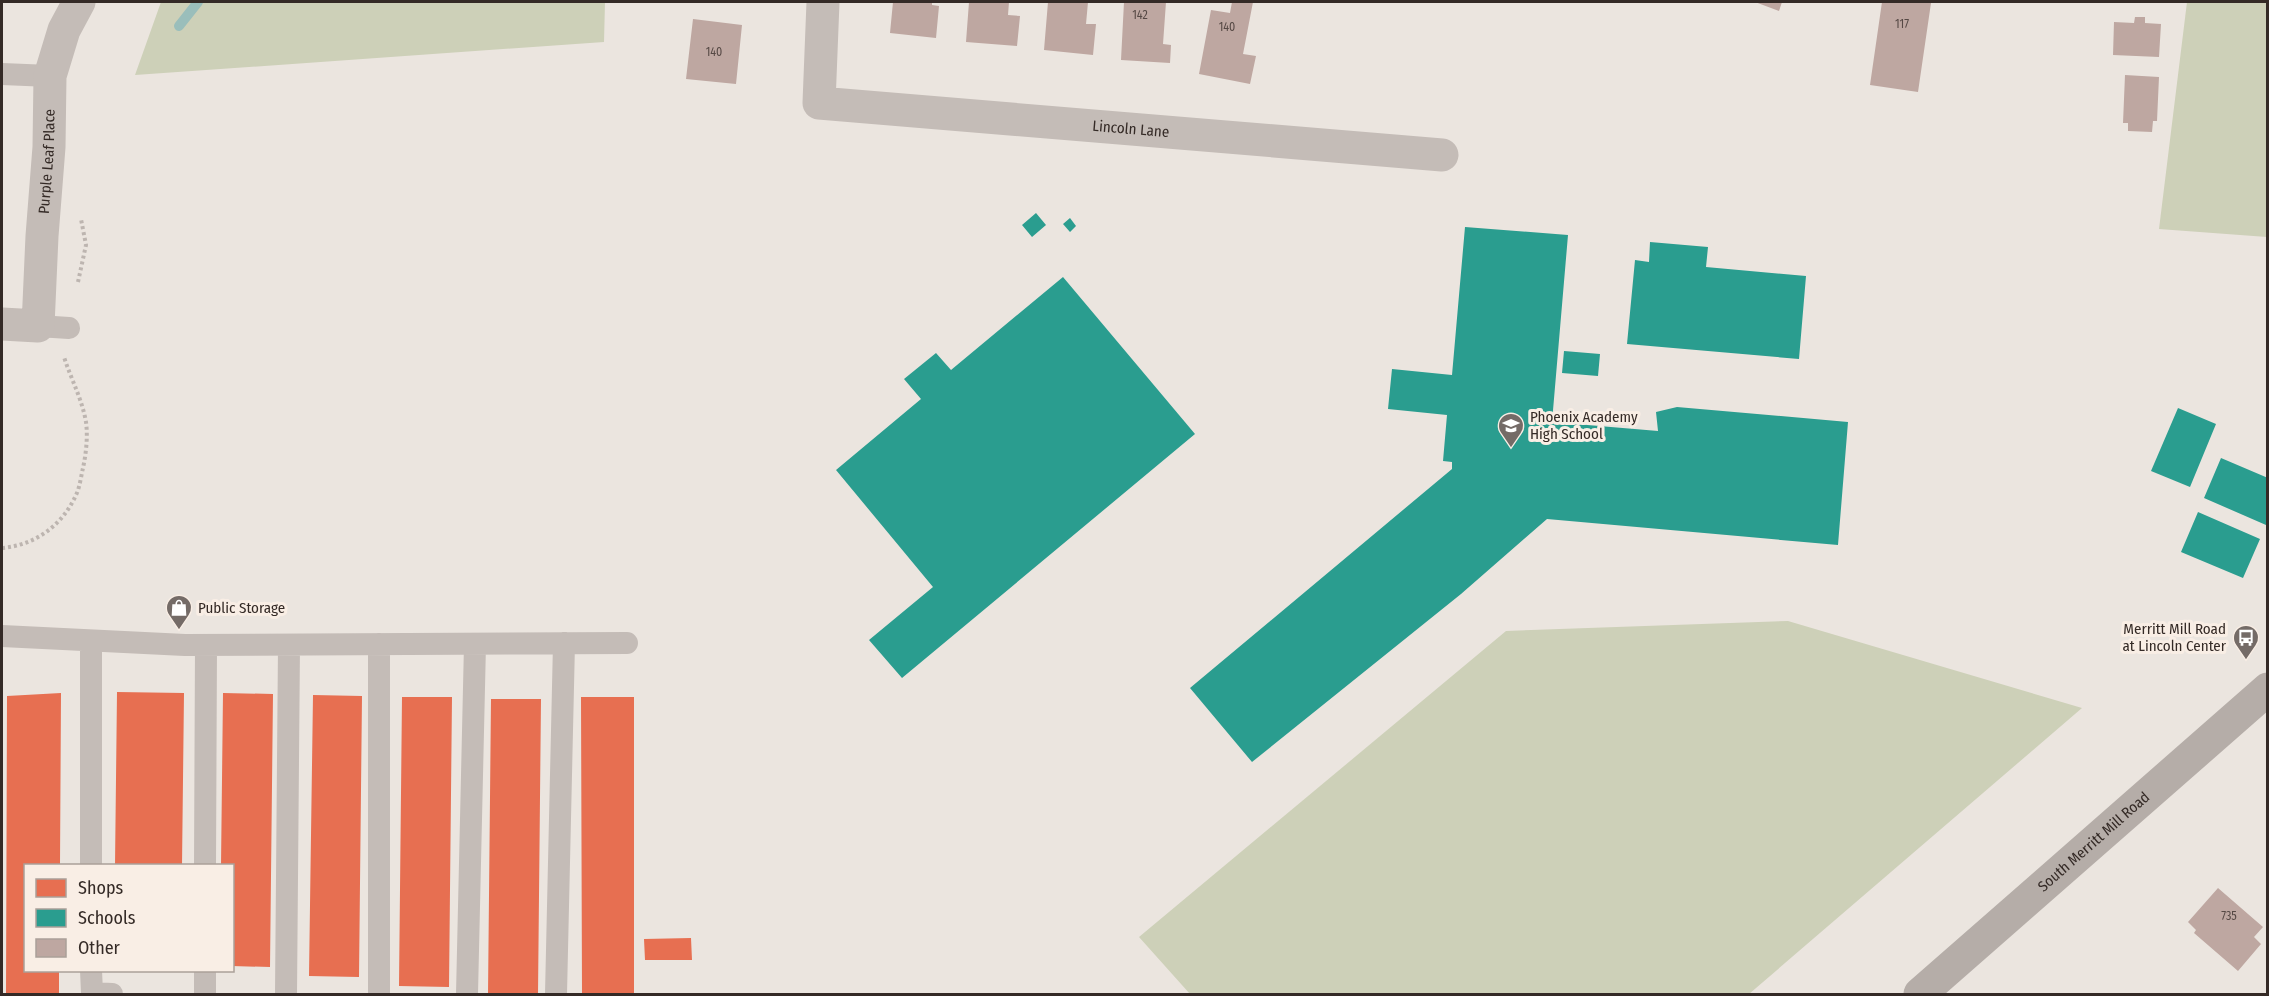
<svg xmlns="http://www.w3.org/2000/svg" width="2269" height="996" viewBox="0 0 2269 996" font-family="'Fira Sans Condensed',sans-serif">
<rect width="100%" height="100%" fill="#ebe5df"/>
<!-- green -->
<path fill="#cdd0b8" d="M161,2H605L604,42L135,75Z
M2187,2H2267V237L2159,229Z
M1788,621L2082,708L1749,994H1190L1139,937L1506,631Z"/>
<!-- shops -->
<path fill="#e76f51" d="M117,692L184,693L182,866H115Z
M61,693L60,866H26V970H59V994H6L7,696Z
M223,693L273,694L270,967L232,966V866H221Z
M313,695L362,696L359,977L309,976Z
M402,697H452L449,987L399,986Z
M581,697H634V994H582Z
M491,699H541L538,994H488Z
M691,938L692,960H645L644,939Z"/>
<!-- schools -->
<path fill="#2a9d8f" d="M1036,213L1046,225L1032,237L1022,225Z
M1070,218L1076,226L1070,232L1063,224Z
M1465,227L1568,235L1552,422L1658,431L1656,412L1677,407L1848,422L1838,545L1547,519L1461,594L1252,762L1190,688L1452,469V462L1443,461L1447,415L1388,409L1392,369L1452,375Z
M1650,242L1708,247L1706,267L1806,276L1799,359L1627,344L1635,260L1649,262Z
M1063,277L1195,434L902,678L869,640L933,587L836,470L921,399L904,379L936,353L951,370Z
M1564,351L1600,354L1598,376L1562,373Z
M2178,408L2216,424L2190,487L2151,471Z
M2221,458L2268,478L2266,525L2204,498Z
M2198,512L2260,539L2243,578L2181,552Z"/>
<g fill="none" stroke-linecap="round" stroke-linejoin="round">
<!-- stream -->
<path stroke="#9abebb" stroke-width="10" d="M179,26L198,2"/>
</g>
<!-- building -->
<path fill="#bea7a1" d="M893,2H932V5L939,6L936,38L890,33Z
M969,2H1009L1008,15L1020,16L1017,46L966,42Z
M1048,2H1088L1086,24H1096L1093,55L1044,50Z
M1124,2H1166L1163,44L1171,45L1170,63L1121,60Z
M1232,2H1253L1243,54L1256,56L1250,84L1199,74L1211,10L1230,13Z
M1755,2H1782L1779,11Z
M1882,2L1931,3L1918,92L1870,85Z
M2135,17H2145V23L2161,24L2159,57L2113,55L2114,22L2134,23Z
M693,19L742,25L736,84L686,79Z
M2125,75L2159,77L2157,121H2153L2152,132L2128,131V123H2123Z
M2218,888L2263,927L2254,937L2261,944L2238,971L2194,933L2196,930L2188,922Z"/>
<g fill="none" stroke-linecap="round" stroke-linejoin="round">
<!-- path -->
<path stroke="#bdb5b0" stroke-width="4" stroke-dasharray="3 3" stroke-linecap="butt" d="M78,282L86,245L81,219
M2,548C35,545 62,526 76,495C80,487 81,476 83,468C86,454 88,437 86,422C82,399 71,379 64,357"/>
<!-- lane -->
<path stroke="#c4bcb7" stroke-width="22" d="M2,74L50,76
M38,326L69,328
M2,636L185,645L627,643
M379,644V994
M91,866V641
M205,866L206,646
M91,970L92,993L112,994
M205,994V970
M286,994L289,645
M467,994L475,644
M556,994L564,643"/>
<!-- street -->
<g stroke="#c4bcb7" stroke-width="33">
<path id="s1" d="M823,2L819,103L1442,155"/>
<path id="s2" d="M2,324L38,326L42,236L49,147L50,76L64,30L79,2"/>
</g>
<!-- secondary -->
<path stroke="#b5ada8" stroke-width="33" id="s3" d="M1920,994L2268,689"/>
</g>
<!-- icons -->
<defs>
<symbol id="school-pin" viewBox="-11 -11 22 30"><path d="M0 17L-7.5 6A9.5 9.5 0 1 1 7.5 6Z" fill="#746b67" stroke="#f9eee5"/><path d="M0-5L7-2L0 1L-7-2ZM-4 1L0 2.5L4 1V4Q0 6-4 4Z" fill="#fff"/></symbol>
<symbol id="shop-pin" viewBox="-11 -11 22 30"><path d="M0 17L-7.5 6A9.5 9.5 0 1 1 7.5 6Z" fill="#746b67" stroke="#f9eee5"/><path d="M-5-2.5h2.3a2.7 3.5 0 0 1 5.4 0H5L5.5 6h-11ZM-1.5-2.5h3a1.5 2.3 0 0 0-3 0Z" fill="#fff"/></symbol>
<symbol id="bus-pin" viewBox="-11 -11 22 30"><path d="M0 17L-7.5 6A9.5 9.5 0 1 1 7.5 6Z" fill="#746b67" stroke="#f9eee5"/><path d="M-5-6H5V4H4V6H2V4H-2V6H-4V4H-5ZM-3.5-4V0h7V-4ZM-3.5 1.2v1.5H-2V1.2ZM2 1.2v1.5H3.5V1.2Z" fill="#fff"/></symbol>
</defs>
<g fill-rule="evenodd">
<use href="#school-pin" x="1496" y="411" width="30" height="40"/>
<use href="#shop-pin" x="164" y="593" width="30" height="40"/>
<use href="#bus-pin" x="2231" y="623" width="30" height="40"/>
</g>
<g text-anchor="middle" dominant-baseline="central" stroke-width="6" stroke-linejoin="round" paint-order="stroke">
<!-- number labels -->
<g font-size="12" fill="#564945">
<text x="1140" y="15">142</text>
<text x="1902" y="24">117</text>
<text x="1227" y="27">140</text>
<text x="714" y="52">140</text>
<text x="2229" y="916">735</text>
</g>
<!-- street labels -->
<g font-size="15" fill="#342a26" stroke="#f9eee5">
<text stroke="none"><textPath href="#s1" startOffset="414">Lincoln Lane</textPath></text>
<text stroke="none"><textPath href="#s2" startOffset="201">Purple Leaf Place</textPath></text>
<text stroke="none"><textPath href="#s3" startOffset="231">South Merritt Mill Road</textPath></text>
</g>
<!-- poi labels -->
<g font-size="15" fill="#342a26" stroke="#f9eee5" text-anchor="start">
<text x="1530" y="417">Phoenix Academy<tspan x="1530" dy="17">High School</tspan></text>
<text x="198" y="608">Public Storage</text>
<text x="2226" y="629" text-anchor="end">Merritt Mill Road<tspan x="2226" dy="17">at Lincoln Center</tspan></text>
</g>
</g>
<!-- border -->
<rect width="2269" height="996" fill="none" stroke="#342a26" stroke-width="6"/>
<!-- legend -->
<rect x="24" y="864" width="210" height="108" fill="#f9eee5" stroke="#aaa099" stroke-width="1.5"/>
<rect x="36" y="879" width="30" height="18" fill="#e76f51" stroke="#aaa099" stroke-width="1.5"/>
<text x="78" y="894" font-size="18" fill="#342a26">Shops</text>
<rect x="36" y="909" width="30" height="18" fill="#2a9d8f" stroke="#aaa099" stroke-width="1.5"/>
<text x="78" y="924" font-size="18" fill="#342a26">Schools</text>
<rect x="36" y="939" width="30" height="18" fill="#bea7a1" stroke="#aaa099" stroke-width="1.5"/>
<text x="78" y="954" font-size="18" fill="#342a26">Other</text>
</svg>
